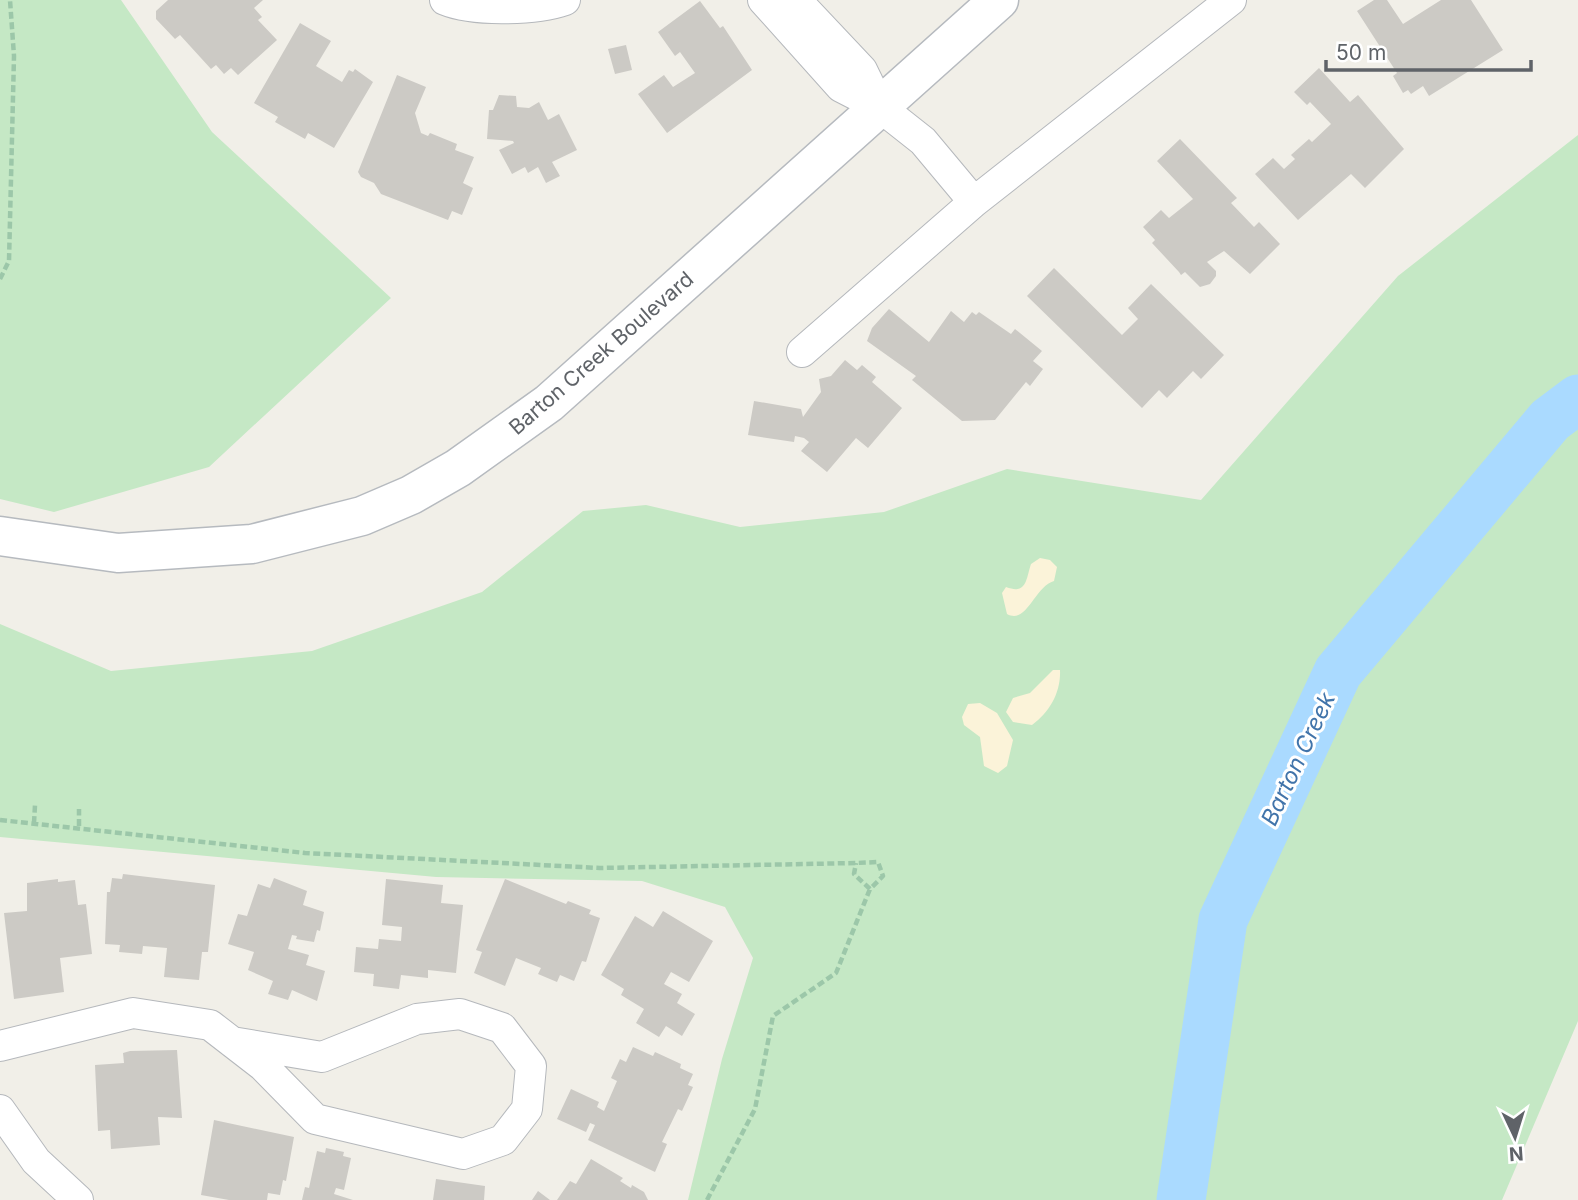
<svg xmlns="http://www.w3.org/2000/svg" width="1578" height="1200" viewBox="0 0 1578 1200" font-family="Inter,sans-serif">
<rect width="100%" height="100%" fill="#f1efe8"/>
<!-- green -->
<path fill="#c5e8c5" d="M0,0H121L212,132L391,298L209,467L54,512L0,499Z
M1578,135V1021L1502,1200H688L722,1059L753,958L725,907L642,881L436,877L0,837V624L111,671L312,651L482,592L583,511L646,505L740,527L884,512L1007,469L1201,500L1398,276Z"/>
<!-- sand -->
<path fill="#fbf3d9" d="M1040,558L1050,560L1057,567L1054,581C1034,587 1027,625 1007,614L1002,593L1006,587C1027,595 1026,579 1031,564Z
M1053,670H1060C1061,692 1050,712 1032,725L1013,722L1006,712L1013,698L1030,693Z
M980,703L997,713L1013,740L1007,766L998,773L984,766L980,737L964,725L962,717L968,704Z"/>
<g fill="none" stroke-linecap="round" stroke-linejoin="round">
<!-- river -->
<path stroke="#aadaff" stroke-width="49" d="M1181,1200L1223,920L1338,672L1550,420L1578,399"/>
</g>
<!-- building -->
<path fill="#cccac5" d="M168,0H263L254,8L262,17L258,20L277,40L238,75L231,68L224,74L216,65L211,69L180,35L175,39L156,19V11Z
M1374,0H1387L1403,24L1441,0H1471L1503,50L1429,96L1423,86L1411,94L1408,90L1403,93L1393,76L1397,73L1357,11Z
M700,1L720,28L723,26L752,70L667,133L638,94L664,75L673,87L695,73L680,52L675,56L658,32Z
M300,23L331,41L316,66L342,82L349,70L353,72L355,69L373,82L334,148L308,133L305,139L275,122L278,117L254,103Z
M626,45L632,70L615,74L608,49Z
M1319,68L1350,102L1358,95L1404,149L1365,188L1351,174L1298,220L1255,174L1273,158L1284,169L1295,159L1291,155L1309,139L1312,142L1331,124L1310,102L1307,105L1294,92Z
M397,75L426,87L415,113L421,133L428,136L430,133L457,144L455,150L474,157L463,183L473,188L462,215L452,211L448,220L381,194L374,183L361,177L358,172Z
M499,95L516,96L517,107L529,108L539,102L548,120L559,114L577,150L552,162L560,176L546,183L538,167L528,173L525,167L512,174L499,150L514,143L513,141L487,139L489,110H493Z
M1180,139L1237,198L1231,203L1254,227L1259,222L1280,244L1250,274L1224,251L1207,262L1216,271V276L1210,284L1200,287L1185,272L1181,275L1179,272L1152,243L1155,240L1143,227L1161,210L1169,218L1193,199L1157,161Z
M1054,268L1122,335L1138,319L1128,308L1151,284L1224,355L1201,379L1193,371L1167,398L1159,390L1142,408L1027,296Z
M889,309L929,342L951,311L964,322L972,312L976,315L979,312L1011,334L1015,329L1042,351L1033,361L1043,369L1030,386L1026,382L995,420L962,421L912,380L916,376L867,341L872,328Z
M845,360L857,370L862,365L876,377L872,382L902,408L868,448L856,438L827,472L801,451L809,442L804,438L795,436L794,442L748,435L754,401L801,409L803,417L821,392L819,379L831,376Z
M123,874L215,885L208,952H202L199,980L164,977L167,948L143,946L142,954L119,952L120,945L105,944L107,892H110L112,878L122,879Z
M274,878L307,891L303,905L324,912L320,931L317,930L314,942L296,939L297,936L292,935L288,949L309,955L306,965L325,971L317,1001L292,990L288,1000L268,994L273,981L248,970L254,952L228,944L238,914L247,916L258,884L270,888Z
M58,879V882L75,880L78,905L86,904L92,954L60,958L64,992L14,999L4,913L27,911V883Z
M386,879L443,885L441,903L463,905L456,973L428,970V978L401,975L399,989L373,986L374,974L354,972L356,947L378,949L379,939L401,941L402,927L382,925Z
M505,879L566,904L568,901L591,910L589,914L600,918L586,962L582,961L574,981L560,975L557,982L538,974L541,968L516,958L505,986L474,973L482,952L476,950Z
M663,911L713,941L689,982L671,972L664,984L682,994L677,1003L695,1014L682,1036L666,1026L659,1037L636,1023L644,1009L621,995L624,989L601,975L635,916L653,927Z
M633,1047L653,1056L655,1052L681,1064L680,1068L693,1074L688,1085L693,1087L682,1111L678,1109L662,1142L667,1144L655,1172L588,1140L595,1125L590,1123L586,1132L557,1119L571,1089L599,1102L597,1107L604,1111L617,1081L611,1078L620,1059L626,1062Z
M177,1050L182,1118L158,1117L160,1145L111,1149L110,1130L98,1131L95,1065L124,1063L123,1053L130,1051Z
M214,1120L294,1137L286,1181L283,1180L280,1195L268,1193L267,1200H229L201,1195Z
M326,1148L344,1152L343,1156L351,1158L344,1190L336,1188L334,1194L353,1200H302L305,1187L309,1188L317,1151L325,1153Z
M591,1159L623,1178L620,1181L631,1188L632,1185L644,1192L648,1200H557L570,1181L576,1184Z
M436,1179L485,1186L484,1200H433Z
M538,1191L550,1200H532Z"/>
<g fill="none" stroke-linecap="round" stroke-linejoin="round">
<defs>
<path id="street" d="M445,0C474,12 536,10 565,0
M763,0L841,87L880,107L923,141L974,202
M796,0L862,70L880,107
M802,352L974,202L1231,0
M0,1046L133,1013L210,1025L263,1066L315,1119L463,1154L503,1140L527,1109L531,1066L502,1028L460,1014L417,1019L322,1057L232,1042
M0,1110L36,1161L78,1200"/>
<path id="secondary" d="M0,536L118,553L252,544L362,516L411,495L458,468L549,403L999,0"/>
</defs>
<!-- street casing -->
<use href="#street" stroke="#b5b8bc" stroke-width="32"/>
<!-- secondary casing -->
<use href="#secondary" stroke="#b6babf" stroke-width="41"/>
<!-- path -->
<path stroke="#9cc7a9" stroke-width="4.5" stroke-dasharray="7 3.5" stroke-linecap="butt" d="M0,279L9,261L14,56L10,0
M0,820L305,853L600,868L856,863L878,862L883,876L870,889L854,874L856,863
M34,823L35,805
M79,826V809
M707,1200L755,1109L773,1016L836,973L870,889"/>
<!-- street -->
<use href="#street" stroke="#fff" stroke-width="30"/>
<!-- secondary -->
<use href="#secondary" stroke="#fff" stroke-width="38"/>
</g>
<g text-anchor="middle" dominant-baseline="central" stroke-width="6" stroke-linejoin="round" paint-order="stroke">
<!-- street labels -->
<g font-size="21" fill="#5f6368" stroke="#fff">
<text transform="translate(601 353) rotate(-41)">Barton Creek Boulevard</text>
</g>
<!-- water labels -->
<g font-size="23" font-style="italic" fill="#4174aa" stroke="#fff">
<text transform="translate(1298 759) rotate(-65)">Barton Creek</text>
</g>
</g>
<!-- north arrow -->
<g transform="translate(1515 1137) rotate(176)" stroke="#ffffff" stroke-width="5" paint-order="stroke">
<path d="M0-5L12 26L0 18L-12 26Z" fill="#5f6368"/>
<text y="-10" font-size="19" font-weight="bold" text-anchor="middle" fill="#5f6368">N</text>
</g>
<!-- scale -->
<path d="M1326 60v10h205v-10" fill="none" stroke="#5f6368" stroke-width="3.5"/>
<text x="1336" y="60" font-size="21" fill="#5f6368" stroke="#ffffff" stroke-width="5" paint-order="stroke">50 m</text>
</svg>
